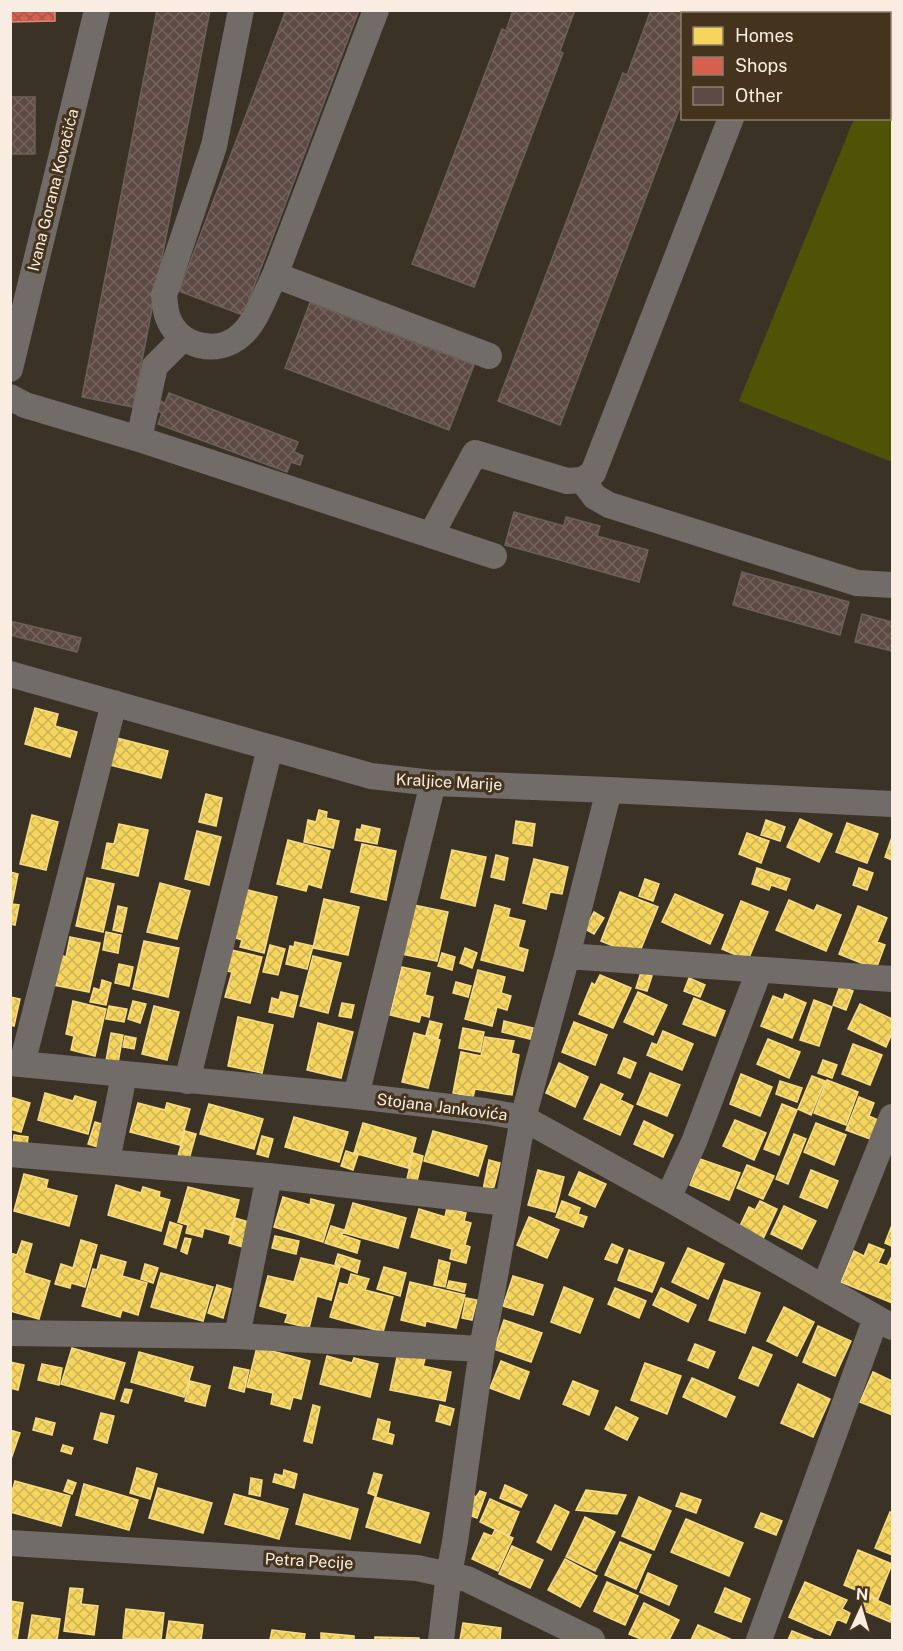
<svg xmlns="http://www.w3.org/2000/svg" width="903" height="1651" viewBox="0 0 903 1651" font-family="'Public Sans',sans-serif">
<defs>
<pattern id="homes-cross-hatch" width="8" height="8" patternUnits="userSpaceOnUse" patternTransform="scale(1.5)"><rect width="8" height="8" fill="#f6d55c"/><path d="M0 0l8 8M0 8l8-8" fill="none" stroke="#cbb256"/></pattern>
<pattern id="shops-cross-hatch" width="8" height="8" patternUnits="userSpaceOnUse" patternTransform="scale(1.5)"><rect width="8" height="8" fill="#d6604d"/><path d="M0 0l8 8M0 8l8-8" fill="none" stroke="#a5574a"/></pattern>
<pattern id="building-cross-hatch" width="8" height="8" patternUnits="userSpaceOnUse" patternTransform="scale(1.5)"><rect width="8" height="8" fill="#5d4a44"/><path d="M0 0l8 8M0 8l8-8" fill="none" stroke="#75645f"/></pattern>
</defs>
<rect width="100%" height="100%" fill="#3b3226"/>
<!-- green -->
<path fill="#4f5306" d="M890,108L892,109V462L739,401L854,119L890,118Z"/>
<!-- homes -->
<path fill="url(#homes-cross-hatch)" stroke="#f7dc84" stroke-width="1.5" d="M35,708L58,714L55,726L77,732L70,757L25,744Z
M117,738L168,751L161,778L110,765Z
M206,794L222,798L216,826L199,822Z
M319,810L327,812L326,818L339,821L333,848L304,842L308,820L316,822Z
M32,815L58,822L46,870L20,864Z
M800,819L832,834L819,862L787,847Z
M766,820L785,827L780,841L761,835Z
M516,821L535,824L532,846L513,843Z
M847,823L878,834L867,863L836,852Z
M119,824L148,830L138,876L102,868L107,843L114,844Z
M362,825L380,829L377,844L355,840L357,829L361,830Z
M197,831L221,837L209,885L185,879Z
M747,833L769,841L761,863L739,854Z
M892,837V860L885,857Z
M288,840L330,851L321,888L308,884L306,891L277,884Z
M362,844L396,851L386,900L351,892Z
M452,850L486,857L475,906L441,898Z
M496,855L508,858L504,880L491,877Z
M534,859L568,867L562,894L550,892L546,909L523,903Z
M757,868L790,879L786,890L771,885L769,890L752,884Z
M859,868L873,873L867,890L853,885Z
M10,872L18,874L12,904L19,905L15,925L10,924Z
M87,878L114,884L103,932L76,926Z
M645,879L659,884L653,901L639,896Z
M160,883L190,891L177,939L147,932Z
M244,889L277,897L264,953L240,947L242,940L233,937Z
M620,892L658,907L638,956L601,941Z
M675,894L723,915L710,944L662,922Z
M324,899L359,907L348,955L313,948Z
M789,900L814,911L817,905L841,915L826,951L776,930Z
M741,901L768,912L748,960L722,949Z
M414,905L448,912L437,961L401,954Z
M495,905L510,909L508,917L525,921L518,947L528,950L523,971L481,960Z
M118,906L127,908L122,932L113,930Z
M858,906L887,918L877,942L885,945L876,969L839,954Z
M594,912L604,918L594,934L585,929Z
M106,932L121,935L118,953L103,950Z
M70,937L100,943L89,992L53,985L60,955L66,957Z
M144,941L179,948L168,997L133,989Z
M295,942L313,946L307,969L286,964L290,946L294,947Z
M270,945L285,949L278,975L263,972Z
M465,948L477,953L472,968L460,963Z
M227,949L262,957L250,1003L225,997L232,972L222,970Z
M442,953L455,957L452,970L438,966Z
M313,956L341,963L328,1013L300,1006Z
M119,964L133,967L129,986L115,983Z
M402,967L430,973L425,995L433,997L429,1017L421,1015L419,1022L390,1015Z
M478,970L505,977L501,993L511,996L507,1010L497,1007L492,1026L465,1019Z
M641,972L652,976L647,991L636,988Z
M600,975L631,988L613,1028L579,1014L592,983L595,985Z
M689,978L705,985L700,997L684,991Z
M102,980L111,983L106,1005L90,1002L94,988L100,990Z
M456,982L471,986L468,997L453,993Z
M840,986L853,991L846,1010L833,1005Z
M281,992L298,996L293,1017L269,1012L272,998L279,1000Z
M638,992L667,1005L653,1035L624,1022Z
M785,994L806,1003L792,1038L761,1026L773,996L783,1000Z
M10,997L20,999L14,1026L10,1025Z
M694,998L725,1011L715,1036L683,1024Z
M814,1000L832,1007L819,1046L800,1040Z
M73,1001L106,1009L95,1056L71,1050L74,1036L66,1034Z
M133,1001L146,1004L140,1023L128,1019Z
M342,1003L354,1005L351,1018L339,1016Z
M860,1004L892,1019V1033L886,1047L848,1029Z
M109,1006L127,1009L124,1022L106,1019Z
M154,1006L179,1012L167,1060L142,1054Z
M238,1017L273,1025L262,1073L228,1066Z
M430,1021L442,1024L438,1038L426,1035Z
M504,1021L533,1028L530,1039L502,1032Z
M574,1022L607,1035L595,1065L562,1052Z
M318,1023L353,1032L341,1078L307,1070Z
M463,1028L484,1032L480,1052L459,1048Z
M663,1031L693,1044L682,1070L647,1055L652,1043L657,1045Z
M111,1033L123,1035L118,1063L106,1061Z
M414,1033L440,1040L428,1088L402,1082Z
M125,1036L136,1038L134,1049L123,1047Z
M485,1037L514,1041L511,1053L519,1055L512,1095L475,1089L473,1097L453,1093L461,1052L481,1056Z
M768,1039L800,1052L789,1078L757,1064Z
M853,1044L882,1055L870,1085L842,1074Z
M624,1058L636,1063L630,1078L618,1073Z
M823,1060L837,1065L832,1078L818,1073Z
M559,1063L588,1077L575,1107L546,1093Z
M650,1073L680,1085L667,1116L637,1104Z
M741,1074L772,1087L760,1116L730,1104Z
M812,1076L825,1081L811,1115L798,1109Z
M827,1080L858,1092L846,1125L814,1113Z
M780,1081L802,1088L797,1102L776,1094Z
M601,1084L623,1094L620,1100L633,1106L620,1135L584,1119Z
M45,1093L73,1101L75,1096L96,1102L88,1134L38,1120Z
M10,1097L30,1103L21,1132L10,1129Z
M859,1097L874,1103L869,1116L880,1121L873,1140L846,1130Z
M138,1103L165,1110L167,1103L190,1109L180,1145L130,1132Z
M209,1104L263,1119L254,1149L200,1134Z
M782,1104L797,1110L779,1155L764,1149Z
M294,1117L348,1132L339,1162L285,1147Z
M735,1120L766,1133L754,1160L723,1146Z
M644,1121L673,1135L663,1157L634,1144Z
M95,1122L105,1125L98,1147L88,1144Z
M363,1123L416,1138L408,1168L354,1153Z
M816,1123L846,1135L834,1165L804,1152Z
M185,1131L196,1134L189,1159L178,1156Z
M433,1131L487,1146L478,1176L424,1161Z
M794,1134L806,1139L788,1184L776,1179Z
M14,1135L28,1137L27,1146L13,1144Z
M262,1136L273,1139L268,1157L257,1154Z
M346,1151L358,1155L353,1170L341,1166Z
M413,1153L423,1156L417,1181L407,1179Z
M700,1159L740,1173L729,1200L690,1185Z
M489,1160L500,1163L494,1187L483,1190Z
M747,1165L774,1176L763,1199L737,1188Z
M538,1170L564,1177L555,1212L528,1205Z
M811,1170L838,1181L827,1208L800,1197Z
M579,1172L606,1184L595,1207L569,1195Z
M24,1174L48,1180L46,1188L77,1196L69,1226L14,1211Z
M116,1185L141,1193L143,1187L160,1192L159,1197L170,1200L161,1231L108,1215Z
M188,1187L239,1200L230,1235L204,1228L202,1237L186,1233L188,1225L178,1222Z
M283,1197L310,1205L311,1199L334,1205L323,1242L274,1227Z
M562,1201L580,1208L578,1214L587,1217L583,1227L556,1217Z
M760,1201L777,1209L763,1239L739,1228L749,1207L755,1210Z
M353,1203L406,1218L398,1248L344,1233Z
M784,1206L816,1221L802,1249L771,1234Z
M447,1208L466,1213L464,1221L471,1223L465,1245L470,1247L466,1263L450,1259L452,1249L411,1237L419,1209L445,1217Z
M529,1217L559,1230L547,1258L517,1245Z
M235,1218L249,1222L243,1247L229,1243Z
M170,1222L182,1226L176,1248L164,1244Z
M892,1225V1246L885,1243Z
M331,1226L344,1230L342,1235L360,1241L357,1253L325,1243Z
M275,1236L299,1241L296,1254L272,1248Z
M185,1238L191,1239L187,1254L181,1251Z
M81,1240L97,1245L85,1287L71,1283L70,1288L55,1284L61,1264L73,1268Z
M22,1241L32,1244L24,1273L50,1281L39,1319L10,1311V1253L17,1255Z
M612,1244L623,1249L617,1263L605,1259Z
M869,1244L884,1250L878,1263L887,1266L891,1258L892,1259V1303L841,1282L854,1251L864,1256Z
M688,1248L724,1264L708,1299L672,1282Z
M629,1250L664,1263L652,1292L618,1280Z
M338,1254L360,1261L357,1273L335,1264Z
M101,1255L126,1262L122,1276L147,1283L138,1315L122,1310L120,1317L82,1306L93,1269L97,1270Z
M301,1258L340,1267L331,1300L317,1296L309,1328L285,1322L288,1314L260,1306L268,1276L294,1282Z
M439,1260L450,1263L445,1287L434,1285Z
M145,1264L158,1268L153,1283L141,1279Z
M384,1267L406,1273L400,1296L377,1289Z
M161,1273L213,1287L203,1321L151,1307Z
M351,1274L369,1279L365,1290L393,1297L383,1332L330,1317L340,1283L348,1285Z
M513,1276L543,1285L533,1315L503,1306Z
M724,1280L760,1293L745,1333L709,1320Z
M449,1281L466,1284L464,1292L447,1288Z
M410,1282L465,1295L456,1328L426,1321L425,1326L401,1320Z
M217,1285L231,1289L223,1318L208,1313Z
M564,1287L593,1299L580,1333L551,1322Z
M615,1288L646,1301L639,1318L608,1304Z
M661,1288L696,1305L688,1322L653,1305Z
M466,1298L477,1300L472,1320L462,1318Z
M784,1307L814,1322L797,1356L767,1341Z
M504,1320L542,1333L531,1362L494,1349Z
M818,1326L851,1341L835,1376L803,1362Z
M695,1344L715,1352L708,1368L688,1360Z
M257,1347L310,1361L301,1399L293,1397L290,1409L271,1404L273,1393L247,1387Z
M753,1347L772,1355L758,1386L739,1378Z
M72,1348L125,1363L114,1399L61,1384Z
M139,1352L193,1367L184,1397L131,1382Z
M398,1353L425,1359L423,1366L451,1372L445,1401L390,1390Z
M327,1356L352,1363L354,1358L378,1364L370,1397L320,1384Z
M501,1361L529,1372L519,1399L490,1388Z
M10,1362L24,1365L18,1390L10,1388Z
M645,1363L681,1376L667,1414L631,1400Z
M42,1364L62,1368L59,1385L38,1380Z
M234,1367L249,1370L244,1392L229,1388Z
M873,1372L892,1381V1415L860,1402Z
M692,1378L735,1397L726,1417L683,1397Z
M190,1381L210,1386L205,1406L185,1401Z
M573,1381L598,1391L589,1415L563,1404Z
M798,1384L830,1399L813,1437L781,1423Z
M125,1389L132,1390L128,1403L121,1401Z
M313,1405L320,1407L312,1443L304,1441Z
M440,1405L454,1409L450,1425L436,1421Z
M616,1407L638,1418L627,1440L605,1429Z
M101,1413L114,1416L107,1443L94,1439Z
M36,1418L55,1423L52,1435L33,1430Z
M378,1419L390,1422L388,1433L394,1435L392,1444L373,1439Z
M10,1430L20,1433L10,1462Z
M63,1445L73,1448L71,1454L61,1451Z
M137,1468L157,1474L150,1499L130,1493Z
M284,1470L297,1474L294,1488L273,1482L275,1474L283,1476Z
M374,1473L382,1475L376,1496L368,1493Z
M251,1478L262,1480L260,1496L249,1494Z
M68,1480L76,1483L72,1494L64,1491Z
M15,1481L70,1496L61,1526L10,1512V1499Z
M84,1484L138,1500L129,1530L76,1515Z
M505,1485L527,1495L521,1507L500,1498Z
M158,1488L212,1503L203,1533L149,1518Z
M586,1490L626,1495L617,1514L576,1510Z
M480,1491L486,1493L477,1518L466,1514L473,1495L476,1497Z
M681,1493L701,1500L696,1513L676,1506Z
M234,1494L288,1509L279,1539L225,1524Z
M304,1494L358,1509L350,1539L296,1524Z
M375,1497L429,1513L420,1543L366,1527Z
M639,1497L671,1511L654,1550L622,1536Z
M490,1499L519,1512L509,1536L480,1522Z
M555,1505L569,1512L551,1550L537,1542Z
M890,1512L892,1513V1555L875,1548Z
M761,1513L782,1521L776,1535L755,1527Z
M585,1517L615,1532L595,1571L566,1557Z
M686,1519L743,1543L729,1576L671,1552Z
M495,1530L513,1538L498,1571L472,1559L484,1533L492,1536Z
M620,1542L651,1555L636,1589L605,1575Z
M512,1546L543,1560L530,1588L499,1574Z
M858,1550L892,1564L878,1599L844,1585Z
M565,1559L597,1576L580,1607L548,1590Z
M648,1573L677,1586L669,1605L640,1592Z
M607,1582L638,1596L625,1625L594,1611Z
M805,1582L847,1600L842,1609L850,1613L846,1623L837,1619L830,1635L789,1617Z
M70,1588L83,1589L81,1604L98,1606L94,1635L64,1631Z
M725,1588L750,1599L741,1622L715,1612Z
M865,1595L892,1607L890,1622L860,1609Z
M10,1601L23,1603L17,1640H10Z
M644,1603L679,1620L669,1640H643L629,1634Z
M126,1609L164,1613L161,1640L123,1638Z
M32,1615L60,1619L57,1640H28Z
M169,1621L203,1625L201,1640H166Z
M463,1623L501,1628L500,1640H460Z
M698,1625L730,1639L729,1640H691Z
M272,1630L305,1634L304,1640H270Z
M792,1631L815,1640H788Z
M321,1633L354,1636V1640H321Z
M375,1637L419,1638V1640H375Z"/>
<!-- shops -->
<path fill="url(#shops-cross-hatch)" stroke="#e08a79" stroke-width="1.5" d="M10,10H55V21L10,22Z"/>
<!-- building -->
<path fill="url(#building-cross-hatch)" stroke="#6b615b" stroke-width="1.5" d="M157,10H210L133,407L82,397Z
M286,10H359L243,315L179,291Z
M513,10H575L560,51L563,53L474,287L412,264L502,29L506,31Z
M651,10H713L712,14H682L681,95L682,102L560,425L498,401L623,73L627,75Z
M10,97H35V154H10Z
M310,303L474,365L449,430L285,368Z
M169,393L298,442L294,452L303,456L300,465L291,462L287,472L158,424L162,413L155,410L158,400L165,403Z
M514,512L564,526L566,517L600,526L597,536L648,550L639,582L505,545Z
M742,572L849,602L840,635L733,605Z
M862,614L892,622V651L855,642Z
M10,621L81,638L77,652L10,635Z"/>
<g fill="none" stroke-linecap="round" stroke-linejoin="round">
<!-- minor -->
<path stroke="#716c68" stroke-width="26" d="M241,10L214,146L164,295C165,303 165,310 168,318C179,347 218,356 241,335C257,321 265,294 275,275
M376,10L275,275L489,356
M773,14L774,10
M10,369L97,10
M10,397L25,405L139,439L494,556
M139,439L155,366L183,338
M582,480L595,497L609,505L857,583L892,585
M431,535L475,453L567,481L582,480L593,473L731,118
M10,674L371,776L433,783L609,790L892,804
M567,956L892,979
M10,1063L356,1096L485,1111L523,1118L668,1198L892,1327
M22,1064L114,703
M187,1081L270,748
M356,1096L433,783
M10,1154L269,1176L507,1203
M107,1161L124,1075
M668,1198L694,1142L759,971
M824,1288L892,1117
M10,1333L237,1336L482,1349
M237,1336L269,1176
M10,1543L417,1568L467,1579L592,1640
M441,1640L449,1574L455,1542L482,1349L523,1118L567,956L609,790
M759,1640L876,1318"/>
</g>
<g text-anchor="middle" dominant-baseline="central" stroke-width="6" stroke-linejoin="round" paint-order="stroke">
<!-- street labels -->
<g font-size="16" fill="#f8ede0" stroke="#44331d">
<text transform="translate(53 190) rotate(-76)">Ivana Gorana Kovačića</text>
<text transform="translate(449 782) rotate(3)">Kraljice Marije</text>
<text transform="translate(442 1107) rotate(7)">Stojana Jankovića</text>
<text transform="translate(309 1561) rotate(3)">Petra Pecije</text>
</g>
</g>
<!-- border -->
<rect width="903" height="1651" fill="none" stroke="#f8ede0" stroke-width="24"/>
<!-- legend -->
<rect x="681" y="12" width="210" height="108" fill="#44331d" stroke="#8c7d6b" stroke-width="1.5"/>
<rect x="693" y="27" width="30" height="18" fill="#f6d55c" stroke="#8c7d6b" stroke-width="1.5"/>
<text x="735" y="42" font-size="18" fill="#f8ede0">Homes</text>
<rect x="693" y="57" width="30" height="18" fill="#d6604d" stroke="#8c7d6b" stroke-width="1.5"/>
<text x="735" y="72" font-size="18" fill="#f8ede0">Shops</text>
<rect x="693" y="87" width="30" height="18" fill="#5d4a44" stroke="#8c7d6b" stroke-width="1.5"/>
<text x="735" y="102" font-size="18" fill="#f8ede0">Other</text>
<!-- north arrow -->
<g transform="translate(861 1609) rotate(4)" stroke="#44331d" stroke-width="4.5" paint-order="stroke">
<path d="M0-4.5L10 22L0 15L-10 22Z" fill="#f8ede0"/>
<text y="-9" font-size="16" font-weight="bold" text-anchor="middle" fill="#f8ede0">N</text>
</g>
</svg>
